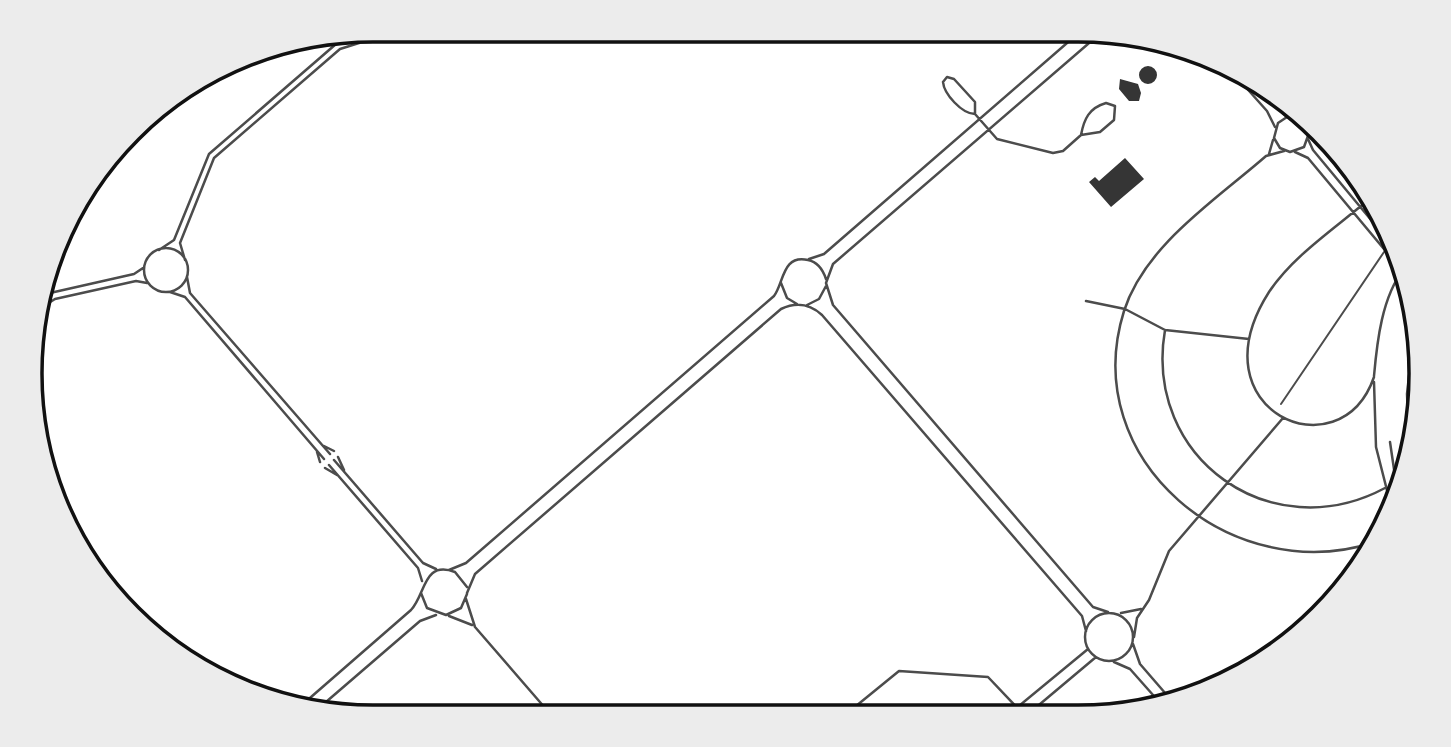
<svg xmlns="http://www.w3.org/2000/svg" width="1451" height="747" viewBox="0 0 1451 747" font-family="'Nunito Sans',sans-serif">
<rect width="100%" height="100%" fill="#fff"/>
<!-- building -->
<path fill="#353535" d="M1139 75a9 9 0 1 1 18 0a9 9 0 1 1-18 0Z
M1120,79L1138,84L1141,93L1139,101H1129L1119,89Z
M1125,158L1144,179L1111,207L1089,182L1095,177L1099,181Z"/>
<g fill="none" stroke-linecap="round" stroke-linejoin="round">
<!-- pedestrian -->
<path stroke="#4c4c4c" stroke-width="2" d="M1281,404L1384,252"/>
<!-- minor -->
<path stroke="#4c4c4c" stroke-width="2.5" d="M1103,31L833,264L826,283L833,305L1093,607L1108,612
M346,34C355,46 370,44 375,30
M1225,64L1267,111L1275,127
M1252,82L1287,117
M975,114C962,114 944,94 943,82L947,77L954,79L975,102V114L997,139L1053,153L1063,151L1081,135L1100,132L1114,120L1115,106L1106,103C1089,108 1084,119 1081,135
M1301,120L1287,117L1278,123L1274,138L1280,148L1290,152L1304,147L1309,133L1304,123
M1308,139L1313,150L1396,250
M1284,151L1266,156C1217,199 1145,245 1124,311C1077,461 1233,589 1375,542
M1295,152L1308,158L1404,273
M1269,154L1273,140
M1367,201C1334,229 1293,256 1269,292C1193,411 1340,475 1374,377
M144 270a22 22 0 1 1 44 0a22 22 0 1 1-44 0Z
M159,250L174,240L209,154L336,44L342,35
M809,259L824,254L1082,30
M185,260L180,243L214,158L340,49L359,43
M187,277L190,293L330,454
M781,283L787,298L797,304
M170,292L185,297L324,459
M39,301L50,293L134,274L143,268
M1086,301L1125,309L1165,330L1249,339
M807,305L819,299L826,286
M36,311L55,299L136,281L147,283
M1165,330C1143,458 1271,549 1385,488
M1374,376C1377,342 1382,296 1404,269
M1374,382L1376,447L1391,506
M1409,440L1407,394L1413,340
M1390,442L1395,476
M324,446L334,451
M317,452L320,462
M338,457L344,470
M334,460L423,563L436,569
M329,465L418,568L422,581
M325,468L337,475
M1395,476L1402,465
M449,570L466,563L774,296C784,283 782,254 808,260C818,262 823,270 826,279
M421,593L427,608L446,615L461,608L467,594
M467,593L475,574L781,309C796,302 810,304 822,315L1082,616L1086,631
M466,599L475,627L552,716
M1085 637a24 24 0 1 1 48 0a24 24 0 1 1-48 0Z
M1121,613L1141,609
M449,616L472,625
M1134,637L1137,618L1149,600L1169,551L1283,418
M1133,644L1140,664L1172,701
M1114,662L1130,669L1161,704
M303,704L411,610C426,594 423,560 455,572L467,587
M319,708L420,621L436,615
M845,715L899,671L988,677L1024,715
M1008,715L1088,649
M1027,715L1096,657"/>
</g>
<!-- crop -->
<path d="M0 0H1451V747H0ZM373 42H1078A331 331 0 0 1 1409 373V374A331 331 0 0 1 1078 705H373A331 331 0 0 1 42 374V373A331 331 0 0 1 373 42Z" fill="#ececec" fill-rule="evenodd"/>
<path fill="none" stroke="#111" stroke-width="3.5" d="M373 42H1078A331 331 0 0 1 1409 373V374A331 331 0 0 1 1078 705H373A331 331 0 0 1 42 374V373A331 331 0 0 1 373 42Z"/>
</svg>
